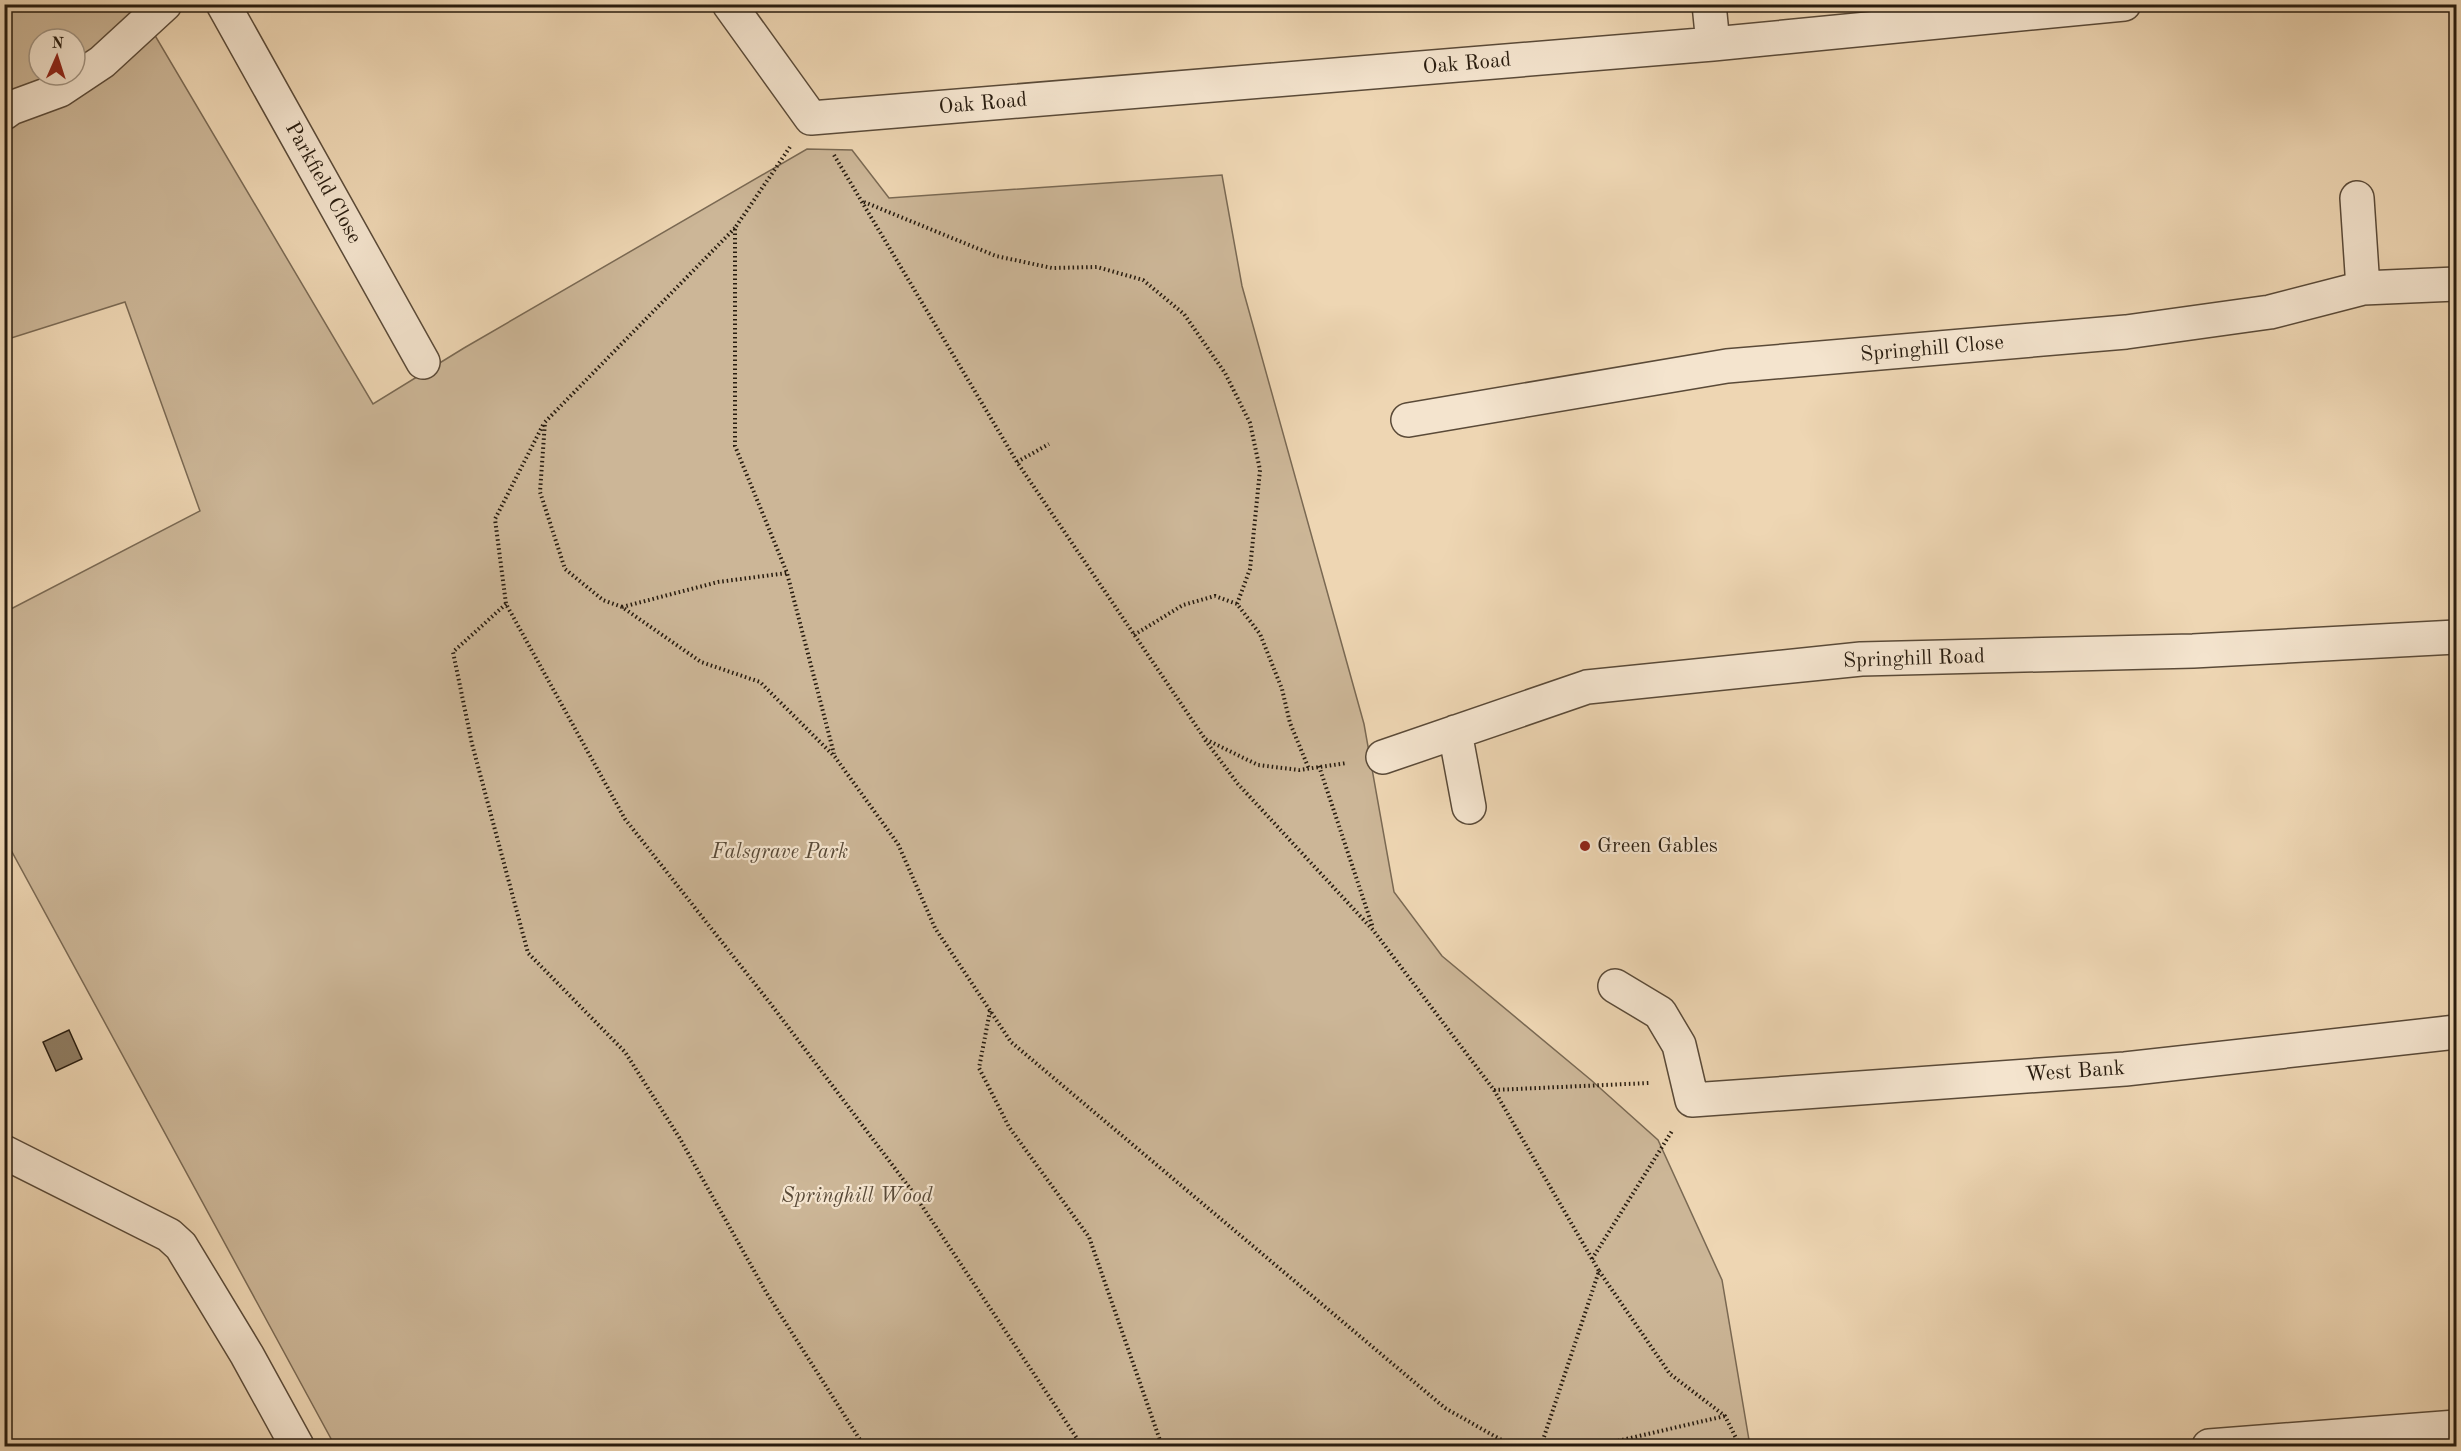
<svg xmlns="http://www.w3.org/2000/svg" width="2461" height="1451" viewBox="0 0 2461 1451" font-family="'Old Standard TT',serif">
<rect width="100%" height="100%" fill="#eed6b3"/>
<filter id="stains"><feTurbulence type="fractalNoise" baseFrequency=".00333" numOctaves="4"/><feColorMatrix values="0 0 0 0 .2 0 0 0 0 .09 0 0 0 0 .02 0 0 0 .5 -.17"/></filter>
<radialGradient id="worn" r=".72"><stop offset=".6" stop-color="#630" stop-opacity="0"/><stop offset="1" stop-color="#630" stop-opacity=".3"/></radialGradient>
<!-- green -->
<path fill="#ccb697" stroke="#7a6953" stroke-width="1.5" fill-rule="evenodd" d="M5,5H137L373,404L464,348L807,149L852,150L889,198L1222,175L1242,286L1364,724L1394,892L1442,956L1591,1080L1658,1140L1722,1280L1750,1446H335L5,839V612L200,511L125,302L5,340ZM39,39H75V75H39Z"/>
<!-- building -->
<path fill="#8f7d64" stroke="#281c0f" stroke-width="1.5" d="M69,1030L82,1059L56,1071L43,1042Z"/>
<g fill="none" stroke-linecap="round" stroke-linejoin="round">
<defs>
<path id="minor" d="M223,4L423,362
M729,4L811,118L1713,44L2124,4
M1709,4L1713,44
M4,113L11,108L60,90L102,62L165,4
M2357,198L2363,288
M1408,420L1727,366L2126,332L2270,312L2363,288L2456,284
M1455,732L1469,807
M1383,757L1587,687L1861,659L2193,651L2456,637
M1615,986L1660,1013L1679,1045L1692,1100L2125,1069L2456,1032
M4,1152L169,1235L181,1246L247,1355L297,1446
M2209,1446L2456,1427"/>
</defs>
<!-- minor casing -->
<use href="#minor" stroke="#5a4a38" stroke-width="36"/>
<!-- path -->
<path stroke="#281c0f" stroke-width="4" stroke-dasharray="1.5 3" stroke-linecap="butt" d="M790,147L735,228V446L787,573L834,754
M834,155L1017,462L1205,739L1258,765L1299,770L1347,763
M864,202L996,256L1052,268L1097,267L1143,280L1184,314L1225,373L1250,423L1260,470L1250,569L1237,604L1260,634L1282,689L1290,723L1309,769
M735,228L545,422L540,492L565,569L603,600L622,607L701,662L760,682L835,757L898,844L935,928L1011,1042L1445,1408L1512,1446
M543,425L495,519L506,604L625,819L770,1003L912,1191L1082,1446
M1017,462L1049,444
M506,604L453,652L472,744L528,953L625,1052L679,1137L766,1292L864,1446
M622,607L718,582L787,573
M1134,635L1183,605L1215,596L1237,604
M1205,740L1238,784L1373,930L1494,1090L1599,1271L1541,1446
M1319,766L1373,928
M990,1011L979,1068L1009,1127L1089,1237L1162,1446
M1494,1090L1649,1083
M1592,1259L1672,1131
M1599,1271L1670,1374L1725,1416L1740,1446
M1596,1446L1725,1416"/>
<!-- minor -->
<use href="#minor" stroke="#f4e4ce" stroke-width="33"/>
</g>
<!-- markers -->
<circle fill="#8f2418" stroke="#f4e4ce" stroke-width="2" cx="1585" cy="846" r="6"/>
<g text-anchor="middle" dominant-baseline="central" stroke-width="4.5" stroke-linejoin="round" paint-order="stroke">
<!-- street labels -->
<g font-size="21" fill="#281c0f" stroke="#f4e4ce">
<text transform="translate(1467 64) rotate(-5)">Oak Road</text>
<text transform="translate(983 104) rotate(-5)">Oak Road</text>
<text transform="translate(323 183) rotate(61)">Parkfield Close</text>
<text transform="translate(1932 349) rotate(-5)">Springhill Close</text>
<text transform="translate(1914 659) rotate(-2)">Springhill Road</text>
<text transform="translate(2075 1072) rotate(-4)">West Bank</text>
</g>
<!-- poi labels -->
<g font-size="21" fill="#281c0f" stroke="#f4e4ce" text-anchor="start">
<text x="1597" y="846">Green Gables</text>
</g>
<!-- park labels -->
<g font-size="21" font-style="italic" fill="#594a38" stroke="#f4e4ce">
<text x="780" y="852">Falsgrave Park</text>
<text x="857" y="1196">Springhill Wood</text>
</g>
</g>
<!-- margin -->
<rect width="2461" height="1451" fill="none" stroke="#eed6b3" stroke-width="24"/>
<rect x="6" y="6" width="2449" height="1439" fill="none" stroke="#281c0f" stroke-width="3"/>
<rect x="12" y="12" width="2437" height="1427" fill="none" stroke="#281c0f" stroke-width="1.5"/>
<!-- north arrow -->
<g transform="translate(57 57) rotate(3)"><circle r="28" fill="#f4e4ce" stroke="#a29482" stroke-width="1.5"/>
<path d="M0-4.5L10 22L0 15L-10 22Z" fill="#8f2418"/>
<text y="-9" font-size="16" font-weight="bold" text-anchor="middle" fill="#281c0f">N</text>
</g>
<rect width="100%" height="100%" filter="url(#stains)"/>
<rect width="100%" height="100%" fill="url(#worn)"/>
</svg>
